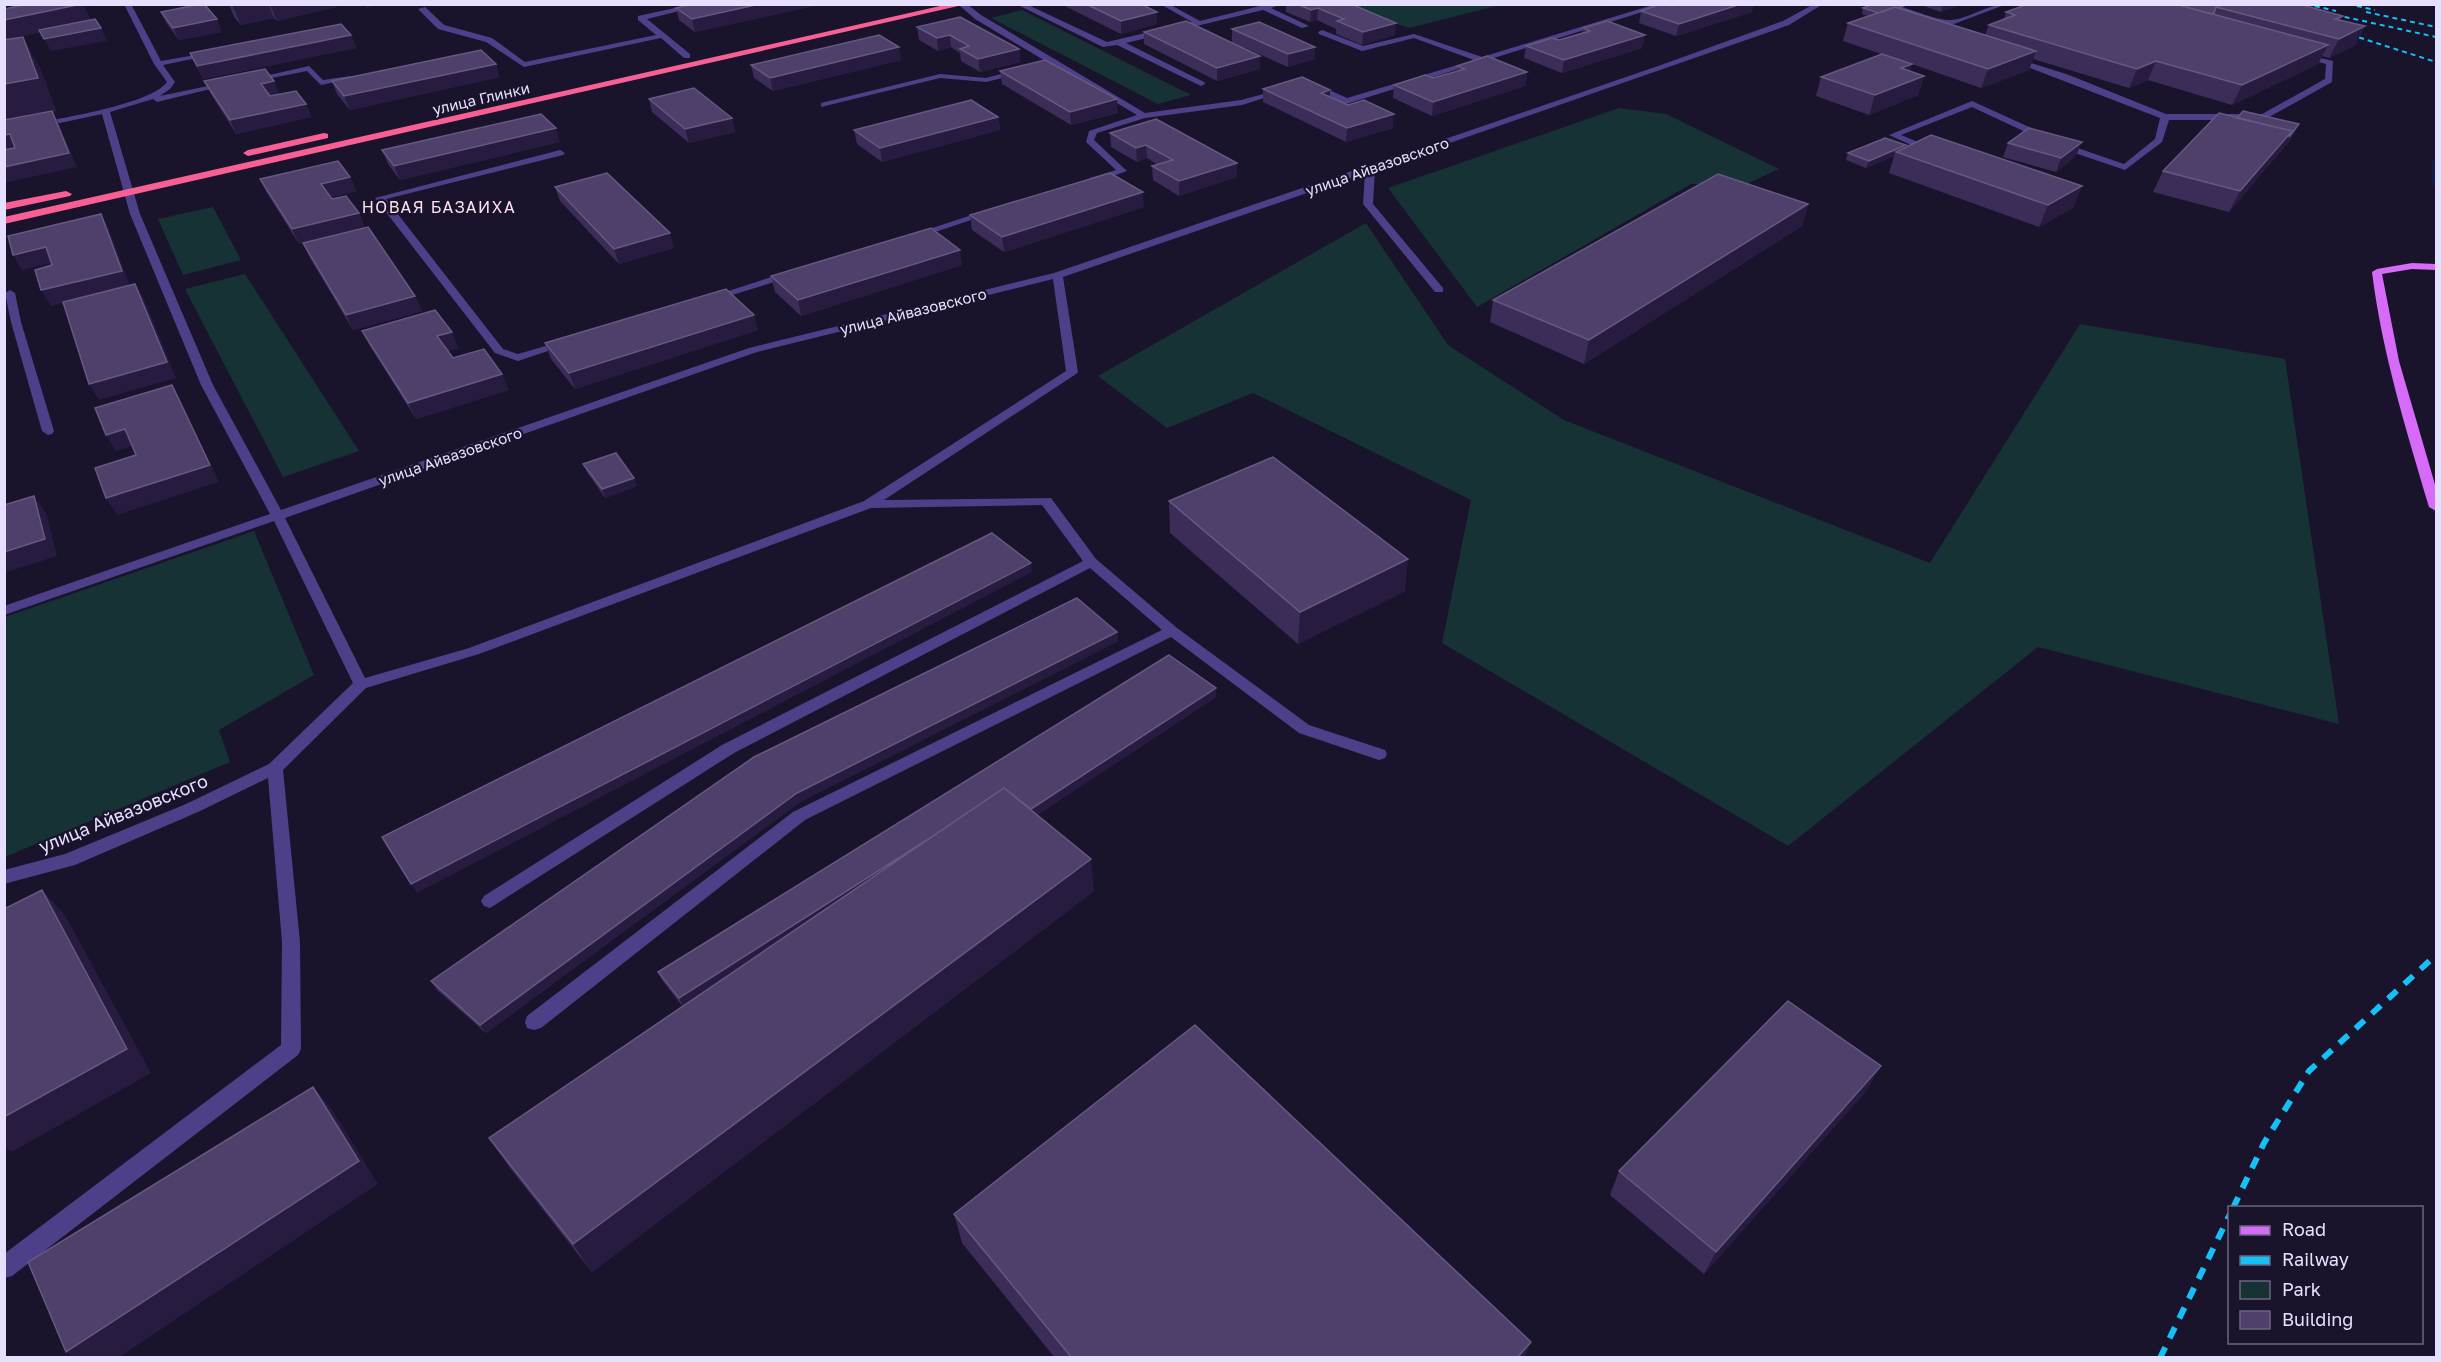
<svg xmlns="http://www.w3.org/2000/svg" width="2441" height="1362" viewBox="0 0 2441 1362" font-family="'Golos Text',sans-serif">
<rect width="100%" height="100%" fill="#1a132c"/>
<!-- green -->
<path fill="#163235" d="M1355,5H1500L1409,28L1379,18Z
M1022,10L1191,95L1158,104L991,18Z
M1619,108L1666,114L1779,169L1742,186L1691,184L1477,307L1388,188Z
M213,207L241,260L183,275L158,219Z
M1366,223L1448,345L1564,420L1930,563L2080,324L2285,359L2339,724L2038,647L1788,846L1442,643L1471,500L1253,393L1167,428L1098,376Z
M245,274L359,451L283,477L185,289Z
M254,531L314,675L219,730L230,762L5,857V617Z"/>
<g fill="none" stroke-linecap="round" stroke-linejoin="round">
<!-- stream-far1 -->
<path stroke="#0e1c49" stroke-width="7" d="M2436,162V165"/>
<!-- stream -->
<path stroke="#0e1c49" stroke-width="8" d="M2436,163V183"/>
<!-- minor -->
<path fill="#4d4088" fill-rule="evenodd" d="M124,4H131L161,61L212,52L216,54L163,65L175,82L170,89L160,96L227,82L231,84L157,102L153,99L110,112L140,214L213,385L281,510L749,348L1054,273L1661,65L1783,21L1814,4H1823L1789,25L1375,169L1373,204L1443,288V292H1435L1363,204L1365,173L1063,277L1078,372L1076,374L884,500L1051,498L1096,559L1177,628L1309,725L1385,750L1387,754L1385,758L1379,760L1299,733L1171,637L805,820L541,1028L534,1030L527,1028L525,1022L527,1016L793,812L1162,630L1090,568L734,753L490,908L484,906L481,901L484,896L722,745L1083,561L1042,505L871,508L479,654L366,688L283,770L300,942L301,1049L298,1055L12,1276L4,1278V1254L281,1045L282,942L268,778L198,812L75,865L4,884V870L65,854L186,804L269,764L353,683L274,521L4,615V606L270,514L201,385L130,214L102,114L4,135V129C37,122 149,107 167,82L154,64ZM1053,279L1066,371L864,501L469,648L365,678L285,518L757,352Z
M693,4H708L647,19L690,54V58H684L661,38L524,67L486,42L438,29L418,9L425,7L444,25L492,38L525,62L656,35L638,20V16Z
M967,4L981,15L1145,113L1241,100L1282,89L1286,91L1242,105L1145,118L1097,133L1094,140L1127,171L1093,183L1088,180L1090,178L1116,170L1086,142L1089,131L1137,115L1053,65L986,82L940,78L821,107V103L940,74L986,78L1047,62L975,19L959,5Z
M1016,4H1026L1107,42L1192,22L1160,4H1169L1200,21L1268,4H1282L1271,8L1309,26L1302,28L1263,10L1126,43L1204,82L1205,84L1201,86L1117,45L1103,47Z
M1656,4H1668L1346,104L1309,86L1316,84L1347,98L1474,60L1414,38L1362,51L1319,34L1318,32L1322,30L1363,46L1414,34L1482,57Z
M1882,4C1906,4 1927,19 1949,20C1965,21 1987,4 2007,4L1951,25Z
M2299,53L2333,61L2332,82L2264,120H2169L2162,142L2125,170L2060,148L1972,107L1901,135L1935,149V153H1929L1889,135L1972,101L2066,144L2124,164L2155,139L2160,118L2009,60V56L2069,75L2166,114H2262L2325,79L2326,64L2299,57Z
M309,66L323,80L350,76L354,78L321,85L307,71L251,82L247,80Z
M560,150L565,153L563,155L386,199L503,349L518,354L566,340L572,343L518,361L495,353L375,198Z
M987,210L995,212L917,238L908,236Z
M790,271L794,272V276L716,300H708L707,298Z
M10,290L15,293L21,322L54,431L52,434L48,435L42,431L11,322L5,293Z"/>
<!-- major -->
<path fill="#d76bf9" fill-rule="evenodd" d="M2412,263L2436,264V270L2412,269L2382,274L2399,361L2436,488V511L2429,507C2406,429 2382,353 2372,272L2377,269Z"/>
<!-- highway -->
<path fill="#f85f94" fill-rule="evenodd" d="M949,4H967L4,224V217Z
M324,133L328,134V138L248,156L243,153L248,150Z
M66,191L72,194L70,196L4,210V203Z"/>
<!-- rail-far1 -->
<path stroke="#14c0f5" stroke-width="2" stroke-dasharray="5 4" stroke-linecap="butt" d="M2306,4L2336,11
M2348,4L2375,10
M2366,12L2436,27
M2327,13L2436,37
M2342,32L2436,62"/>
<!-- rail -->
<path stroke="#14c0f5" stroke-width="6" stroke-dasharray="12 10" stroke-linecap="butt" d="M2233,1208L2264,1143L2309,1071L2436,955
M2160,1358L2230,1214"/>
</g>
<!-- wall -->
<path fill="#3c2d58" d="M229,4H335L336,7L277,21L274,18L241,25L234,17Z
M693,4H814V6L695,32L679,20L676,8Z
M1061,4H1141L1157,24L1121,34Z
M1286,4H1351L1395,35L1362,45L1336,34V29L1317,20L1310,22L1286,12Z
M1918,4H1962L1941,12Z
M2028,4H2299L2343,16L2340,20L2365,26L2355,45L2329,58L2322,56L2318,64L2232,105L2148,80L2129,88L2033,59L2029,70L1981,88L1912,64L1910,71L1924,76L1918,95L1869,115L1816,96L1821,77L1881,54L1843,41L1848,23L1868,16L1862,14L1863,8L1904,10L1985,35L1989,25L2004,19L2006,12Z
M1672,6L1752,12L1676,36L1639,23L1641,11Z
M161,12L222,32L179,40L167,24Z
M917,27L1019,49L1020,62L980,72L961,61L960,53L951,47L938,51L919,40Z
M1583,28L1642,48L1562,73L1524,58L1526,46L1559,40L1582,34Z
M1232,29L1315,47V59L1288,67L1232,42Z
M1144,32L1260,69L1217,81L1144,44Z
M351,35L356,48L203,79L190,53Z
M901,60L773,91L754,78L751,65Z
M1457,66L1527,72L1525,86L1432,116L1393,98L1394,85L1433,78L1457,71Z
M1000,71L1118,113L1071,125L1002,84Z
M500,77L350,110L337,94L332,81Z
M204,81H274L279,94L306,104L311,117L236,134L211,94Z
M1263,89L1330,90V97L1393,128L1346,142L1263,102Z
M649,99L732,118L735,132L689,143L652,112Z
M998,117L1000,130L882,162L857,144L854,130Z
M1110,133L1237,163V177L1179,196L1153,180L1152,166L1158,165L1147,158L1137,162L1111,147Z
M2292,138L2229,212L2153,192L2163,171Z
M560,142L400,180L388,164L382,150Z
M2008,143L2076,156L2056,172L2003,157Z
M1906,145L1905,148L2082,186L2073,208L2039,227L1889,173L1894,156L1866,168L1846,160L1848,153Z
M350,177L356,191L331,197L332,199L359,213L365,228L299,244L267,193L260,179Z
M555,187L674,248L619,264L560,201Z
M1808,204L1802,226L1584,364L1490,322L1493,300Z
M1144,207L1004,252L972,230L970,215Z
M303,243L415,296L422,311L353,330L310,258Z
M962,265L801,316L775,292L771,276Z
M758,330L575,389L551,359L545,343Z
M362,331L452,332L458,348L448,351L453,358L509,390L416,419L370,346Z
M583,464L637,486L605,498L587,472Z
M1169,501L1405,591L1298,644L1170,533Z
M1117,632L1118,641L800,802L486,1033L437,990L431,981Z
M1216,697L1037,815L1094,891L592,1272L510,1168L489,1138L682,1006L662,980L658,972Z
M1867,1090L1704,1274L1610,1195L1619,1171Z
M954,1214L1525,1358H1055L962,1243Z"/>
<!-- shaded-wall -->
<path fill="#271b3f" d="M83,4L92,22L4,40V20Z
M232,4H268L274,18L241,25Z
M270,4H335L336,7L277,21Z
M365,4H382L366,8Z
M760,4H814V6L695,32L692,19Z
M1741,4H1754L1752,12L1676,36L1679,24Z
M1943,4H1962L1941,12Z
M1318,8L1317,20L1310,22L1311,10Z
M1157,12V24L1121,34V21Z
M217,19L222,32L179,40L173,28Z
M1396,23L1395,35L1362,45L1363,32Z
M2365,26L2355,45L2329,58L2339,39Z
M101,28L107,41L51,51L44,39Z
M351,35L356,48L203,79L197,66Z
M950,35L951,47L938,51L937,38Z
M1645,35L1642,48L1562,73L1564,60Z
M23,37L41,70L57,112L53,113L59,124L77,167L4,183V167L69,153L4,123V84Z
M2328,45L2318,64L2232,105L2242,85Z
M899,47L901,60L773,91L770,78Z
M1315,47V59L1288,67V54Z
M1019,49L1020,62L980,72L978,59Z
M2036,51L2029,70L1981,88L1988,69Z
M1260,56V69L1217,81V68Z
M2156,61L2148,80L2129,88L2137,69Z
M496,64L500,77L350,110L344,96Z
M1912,64L1906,83L1924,76L1918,95L1869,115L1875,95L1901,68Z
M1527,72L1525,86L1432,116L1433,102Z
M274,81L279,95L267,97L261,84Z
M1330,90L1329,103L1321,93Z
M1117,99L1118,113L1071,125L1070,112Z
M306,104L311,117L236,134L230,120Z
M1394,114L1393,128L1346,142L1347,128Z
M998,117L1000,130L882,162L880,148Z
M732,118L735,132L689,143L685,129Z
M2299,124L2292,138L2281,151L2229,212L2240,191L2292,131Z
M556,128L560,142L400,180L394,166Z
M10,134L18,148L4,151V135Z
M2082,142L2076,156L2056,172L2061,158Z
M1146,145L1147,158L1137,162L1136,148Z
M1906,145L1903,152H1896L1894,156L1866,168L1869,161Z
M1237,163V177L1179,196V181Z
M350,177L356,191L327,198L321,184Z
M2082,186L2073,208L2039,227L2048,205Z
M1143,192L1144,207L1004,252L1002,237Z
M1808,204L1802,226L1584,364L1589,340Z
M359,213L365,228L299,244L292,229Z
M101,214L109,229L130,286L51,306L41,290Z
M670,233L674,248L619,264L614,249Z
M46,247L55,262L22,270L13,255Z
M960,250L962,265L801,316L798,300Z
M135,284L144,299L176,378L99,400L89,384Z
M415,296L422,311L353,330L346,315Z
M754,315L758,330L575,389L569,373Z
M452,332L458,348L444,352L437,336Z
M502,374L509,390L416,419L408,403Z
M172,385L181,401L219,482L117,515L106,498L210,465Z
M125,429L135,445L116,451L106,435Z
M634,478L637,486L605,498L602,489Z
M34,496L46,513L57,556L4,573V552Z
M1408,559L1405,591L1298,644L1300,612Z
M1031,563L1032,572L417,893L411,884Z
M1117,632L1118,641L800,802L486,1033L480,1025L797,793Z
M1216,688V697L1030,820L1029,811Z
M1005,790L683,1006L679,998Z
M1091,859L1094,891L592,1272L573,1244Z
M42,890L65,915L151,1073L12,1152L4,1146V1117Z
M1881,1066L1867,1090L1704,1274L1716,1252Z
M313,1087L333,1111L378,1184L118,1358H73L66,1352Z
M1531,1342L1525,1358H1517Z"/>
<!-- building -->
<path fill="#4e406a" stroke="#665981" stroke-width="1.5" d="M27,4H82L4,20V9Z
M201,4H204L217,19L173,28L161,12Z
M693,4H760L692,19L676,8Z
M1086,4H1141L1157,12L1121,21Z
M1297,4H1351L1396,23L1363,32L1337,21L1344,19L1318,8L1311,10Z
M1661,4H1667L1672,6L1678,4H1741L1679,24L1641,11Z
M1873,4H1902L1906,5L1898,8L1895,7L1879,13L1863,8Z
M2028,4H2175L2328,45L2242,85L2156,61L2137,69L1989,25L2015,15L2006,12Z
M2175,4H2212L2219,6L2216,7L2214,13L2211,14Z
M2223,4H2299L2343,16L2335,19L2365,26L2339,39L2216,7Z
M1895,7L2036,51L1988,69L1848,23Z
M960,17L1019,49L978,59L960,49L969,46L950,35L937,38L917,27Z
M95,19L101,28L44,39L39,30Z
M1186,21L1260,56L1217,68L1144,32Z
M1607,21L1645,35L1564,60L1526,46L1552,38L1559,40L1590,31L1583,28Z
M1259,22L1315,47L1288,54L1232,29Z
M341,24L351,35L197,66L190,53Z
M879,35L899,47L770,78L751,65Z
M23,37L38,78L4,84V40Z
M481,50L496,64L344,96L332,81Z
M1882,54L1912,64L1901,68L1924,76L1875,95L1821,77Z
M1487,56L1527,72L1433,102L1394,85L1425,75L1433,78L1465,69L1457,66Z
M1045,60L1117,99L1070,112L1000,71Z
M265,69L274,81L261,84L270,96L296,91L306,104L230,120L204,81Z
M1302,77L1330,90L1321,93L1348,105L1364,100L1394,114L1347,128L1263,89Z
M694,88L732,118L685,129L649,99Z
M971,100L998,117L880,148L854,130Z
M52,111L69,153L4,167V150L15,148L10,134L4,135V120Z
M2243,111L2299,124L2289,137L2292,131L2237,118Z
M2219,113L2292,131L2240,191L2163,171Z
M541,114L556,128L394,166L382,150Z
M1156,119L1237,163L1179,181L1152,166L1173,160L1146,145L1136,148L1110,133Z
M2029,128L2082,142L2061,158L2008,143Z
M1931,135L2082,186L2048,205L1896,152Z
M1885,138L1906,145L1869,161L1848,153Z
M338,161L350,177L321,184L332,199L346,196L359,213L292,229L260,179Z
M607,173L670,233L614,249L555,187Z
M1110,173L1143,192L1002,237L970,215Z
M1718,174L1808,204L1589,340L1493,300Z
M101,214L122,271L41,290L35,270L52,265L46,247L13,255L8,236Z
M368,227L415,296L346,315L303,243Z
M931,228L960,250L798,300L771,276Z
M135,284L167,362L89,384L63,302Z
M726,289L754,315L569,373L545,343Z
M435,310L452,332L437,336L453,358L484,349L502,374L408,403L362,331Z
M172,385L210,465L106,498L95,468L136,455L125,429L106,435L95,408Z
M616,453L634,478L602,489L583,464Z
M1273,457L1408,559L1300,612L1169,501Z
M34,496L45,539L4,552V505Z
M992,533L1031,563L411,884L382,837Z
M1077,598L1117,632L797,793L480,1025L431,981L754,757Z
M1169,655L1216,688L1031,809L1004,788L930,838L679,998L658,972Z
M1004,788L1091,859L573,1244L489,1138Z
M42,890L127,1049L4,1117V909Z
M1788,1001L1881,1066L1716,1252L1619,1171Z
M1195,1025L1531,1342L1517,1358H1072L954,1214Z
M313,1087L359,1161L66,1352L28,1262Z"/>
<g text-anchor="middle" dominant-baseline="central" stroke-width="4.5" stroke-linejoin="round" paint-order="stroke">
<!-- far-street labels -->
<g font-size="15" fill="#e6dffe" stroke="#1a132c">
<text transform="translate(481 98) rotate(-13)">улица Глинки</text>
<text transform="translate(1377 166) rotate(-19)">улица Айвазовского</text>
<text transform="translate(913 311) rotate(-14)">улица Айвазовского</text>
<text transform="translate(450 456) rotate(-19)">улица Айвазовского</text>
</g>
<!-- far-neighbourhood labels -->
<g font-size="16" letter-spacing="1.5" fill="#fee1ef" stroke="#1a132c">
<text x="439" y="207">НОВАЯ БАЗАИХА</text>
</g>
<!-- street labels -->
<g font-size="18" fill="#e6dffe" stroke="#1a132c">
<text transform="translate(123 813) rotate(-22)">улица Айвазовского</text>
</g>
</g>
<!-- border -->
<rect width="2441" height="1362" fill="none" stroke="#e6dffe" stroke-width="12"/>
<!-- legend -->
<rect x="2228" y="1206" width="195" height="138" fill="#1a132c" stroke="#6c6580" stroke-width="1.5"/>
<rect x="2240" y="1226" width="30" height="9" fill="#d76bf9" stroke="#6c6580" stroke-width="1.5"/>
<text x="2282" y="1236" font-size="18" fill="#e6dffe">Road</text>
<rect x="2240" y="1256" width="30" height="9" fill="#14c0f5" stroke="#6c6580" stroke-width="1.5"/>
<text x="2282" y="1266" font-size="18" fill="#e6dffe">Railway</text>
<rect x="2240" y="1281" width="30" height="18" fill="#163235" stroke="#6c6580" stroke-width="1.5"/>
<text x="2282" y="1296" font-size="18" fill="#e6dffe">Park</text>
<rect x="2240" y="1311" width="30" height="18" fill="#4e406a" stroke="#6c6580" stroke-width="1.5"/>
<text x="2282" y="1326" font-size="18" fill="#e6dffe">Building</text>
</svg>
